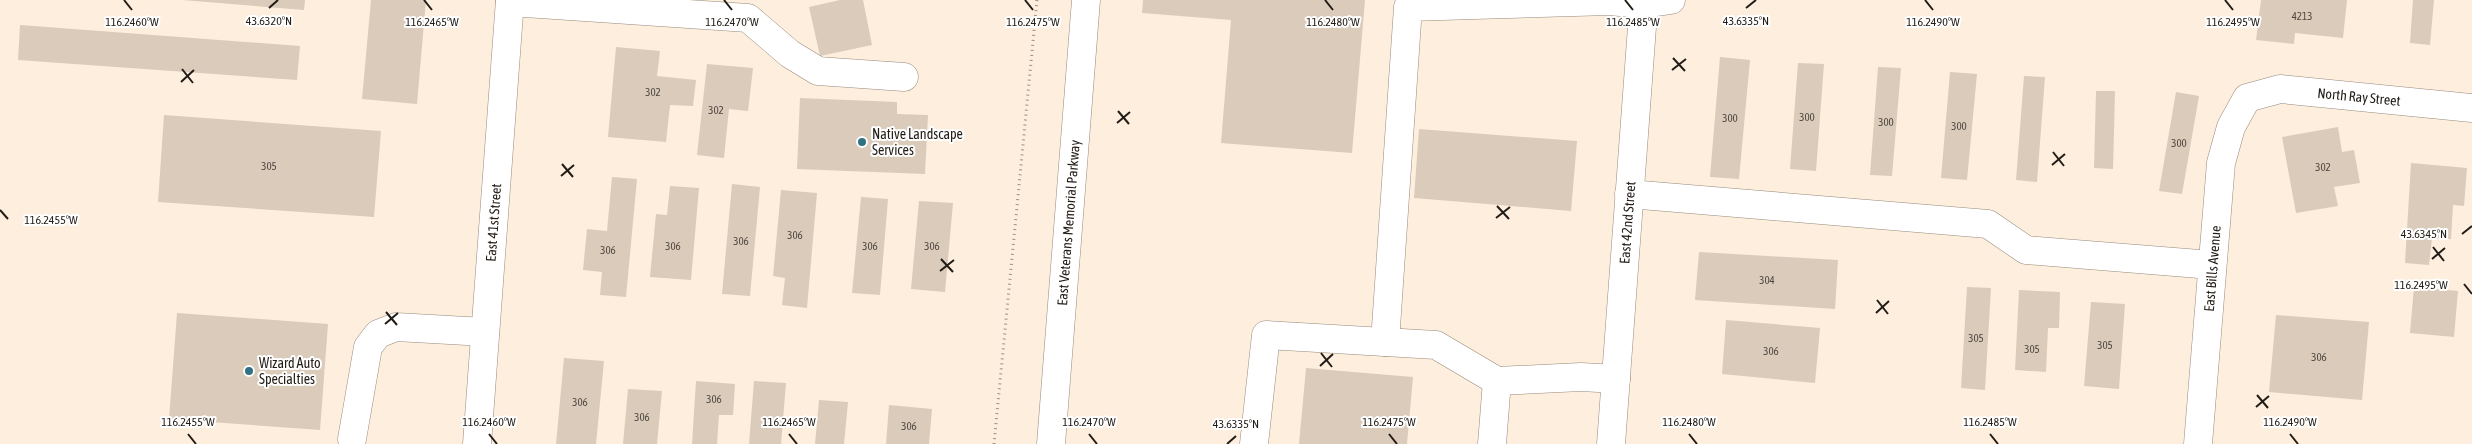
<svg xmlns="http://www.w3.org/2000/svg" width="2472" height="444" viewBox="0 0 2472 444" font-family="'Asap Condensed',sans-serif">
<rect width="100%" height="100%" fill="#fdeede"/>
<!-- building -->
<path fill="#dacbbb" d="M182,0H305L304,10Z
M371,0H426L417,104L362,99Z
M840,0H863L872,45L820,56L809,7Z
M1143,0H1365L1352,153L1221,143L1231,20L1142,13Z
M2261,0H2347L2343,38L2295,33L2294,44L2256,40Z
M2413,0H2434L2430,45L2410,43Z
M20,25L300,46L297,80L18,60Z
M616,47L660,51L657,76L696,80L693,106L670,105L666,142L608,137Z
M1720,57L1750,60L1739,179L1710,177Z
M1798,63L1824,64L1816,171L1790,169Z
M707,64L753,68L748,111L729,109L724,158L697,155Z
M1878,67L1901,68L1892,176L1870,175Z
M1950,72L1977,74L1967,180L1941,178Z
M2024,76L2045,77L2037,182L2016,180Z
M2096,91H2115L2113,169L2094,168Z
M2176,92L2199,96L2182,194L2159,191Z
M800,98L897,102V114L928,115L925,174L797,169Z
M164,115L381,131L374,217L158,202Z
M2338,127L2342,152L2354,150L2360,183L2334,187L2338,206L2296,213L2282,137Z
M1419,129L1577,141L1571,211L1414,198Z
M2411,163L2467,168L2464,206L2453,205L2451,239L2432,238L2429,265L2405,263Z
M612,177L637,179L626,297L600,295L602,272L583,270L587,229L607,231Z
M732,184L760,187L750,296L722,294Z
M670,186L699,188L691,280L650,277L656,214L667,215Z
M781,190L817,193L807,308L782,305L785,278L773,276Z
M861,197L888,199L880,295L852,293Z
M919,201L953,203L945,292L911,289Z
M1699,252L1838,260L1835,309L1695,300Z
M1967,287L1991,288L1985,390L1961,388Z
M2414,287L2458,291L2454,337L2410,333Z
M2019,290L2060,292L2059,328H2048L2046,372L2015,370Z
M2091,302L2125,304L2119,389L2084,386Z
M177,313L328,324L320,430L169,419Z
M2276,315L2369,322L2362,400L2269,392Z
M1726,320L1820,328L1815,383L1722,374Z
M564,358L604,361L596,444H556Z
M1306,368L1413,377L1407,444H1299Z
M696,381L735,384L733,415H719L717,444H692Z
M754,381L786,383L781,444H749Z
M628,389L662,391L657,444H623Z
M819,400L848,402L844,444H815Z
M889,405L932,409L929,444H886Z"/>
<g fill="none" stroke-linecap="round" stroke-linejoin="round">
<defs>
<g id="minor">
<path d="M510,2L748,18L790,54L818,71L904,77"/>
<path d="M1629,194L1988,224L2026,250L2212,265"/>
<path d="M1385,342L1408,7L1609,1L1643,4L1671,0"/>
<path d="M352,439L368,347L378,334L396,327L485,332"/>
<path id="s1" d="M477,444L510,0"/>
<path d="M1254,444L1266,335L1436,345L1497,381"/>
<path d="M1492,444L1497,381L1581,377L1616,379"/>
<path id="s2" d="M1611,444L1644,0"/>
<path id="s3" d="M2198,444L2221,163L2231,127L2247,98L2280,89L2472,108"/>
</g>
<g id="major">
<path id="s4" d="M1051,444L1086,0"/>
</g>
</defs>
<!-- minor casing -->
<use href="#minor" stroke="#988a7c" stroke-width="29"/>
<!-- major casing -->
<use href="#major" stroke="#988a7c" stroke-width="29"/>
<!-- path -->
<path stroke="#9b9085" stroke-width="3" stroke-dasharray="1 4" stroke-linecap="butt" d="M994,444L1037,0"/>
<!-- minor -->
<use href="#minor" stroke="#fff" stroke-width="28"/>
<!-- major -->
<use href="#major" stroke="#fff" stroke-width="28"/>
</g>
<!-- ticks -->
<path fill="none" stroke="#221c17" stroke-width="2" d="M124,0L132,10M424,0L432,10M724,0L732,10M1025,0L1033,10M1325,0L1333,10M1625,0L1633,10M1925,0L1933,10M2225,0L2233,10M269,8L278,0M1746,8L1756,0M1673,58L1685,71M182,69L193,83M1672,70L1686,59M181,82L194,70M1118,111L1129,124M1117,123L1130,112M2053,152L2064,166M562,164L573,177M2052,165L2065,154M561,176L574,165M1497,206L1509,219M0,210L8,219M1496,218L1510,207M2462,234L2472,226M2433,247L2444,261M941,259L953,272M2432,259L2445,248M940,271L954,260M2464,284L2472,294M1877,300L1888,314M386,312L397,325M1876,313L1889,301M385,324L398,313M1321,353L1332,367M1320,366L1333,354M2257,395L2268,408M2256,407L2269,396M188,434L196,444M489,434L497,444M789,434L797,444M1089,434L1097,444M1389,434L1397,444M1689,434L1697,444M1990,434L1998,444M2290,434L2298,444M1227,444L1236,436"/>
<!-- markers -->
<g fill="#307184" stroke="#fff" stroke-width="2">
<circle cx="862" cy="142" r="5"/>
<circle cx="249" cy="371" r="5"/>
</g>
<g text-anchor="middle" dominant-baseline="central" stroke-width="4" stroke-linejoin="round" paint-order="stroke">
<!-- number labels -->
<g font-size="11" fill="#504840">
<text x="2302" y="16">4213</text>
<text x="653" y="92">302</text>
<text x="716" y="110">302</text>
<text x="1807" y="117">300</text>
<text x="1730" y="118">300</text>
<text x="1886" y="122">300</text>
<text x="1959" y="126">300</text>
<text x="2179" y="143">300</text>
<text x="269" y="166">305</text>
<text x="2323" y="167">302</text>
<text x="795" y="235">306</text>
<text x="741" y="241">306</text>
<text x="673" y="246">306</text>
<text x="870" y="246">306</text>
<text x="932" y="246">306</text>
<text x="608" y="250">306</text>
<text x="1767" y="280">304</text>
<text x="1976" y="338">305</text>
<text x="2105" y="345">305</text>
<text x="2032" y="349">305</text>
<text x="1771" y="351">306</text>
<text x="2319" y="357">306</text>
<text x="714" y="399">306</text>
<text x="580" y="402">306</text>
<text x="642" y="417">306</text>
<text x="909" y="426">306</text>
</g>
<!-- street labels -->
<g font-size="14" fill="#221c17" stroke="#fff">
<text stroke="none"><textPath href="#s3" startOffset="466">North Ray Street</textPath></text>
<text stroke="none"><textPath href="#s1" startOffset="222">East 41st Street</textPath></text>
<text stroke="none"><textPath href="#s4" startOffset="222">East Veterans Memorial Parkway</textPath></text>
<text stroke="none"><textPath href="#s2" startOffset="222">East 42nd Street</textPath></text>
<text stroke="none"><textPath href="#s3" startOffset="176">East Bills Avenue</textPath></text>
</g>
<!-- poi labels -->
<g font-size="14" fill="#221c17" stroke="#fff" text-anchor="start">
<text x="872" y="134">Native Landscape<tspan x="872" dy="16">Services</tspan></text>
<text x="259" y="363">Wizard Auto<tspan x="259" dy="16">Specialties</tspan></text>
</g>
</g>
<g font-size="12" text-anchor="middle" fill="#221c17" stroke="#fff" stroke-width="4" stroke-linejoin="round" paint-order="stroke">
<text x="1746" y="25">43.6335°N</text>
<text x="269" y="25">43.6320°N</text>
<text x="2233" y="26">116.2495°W</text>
<text x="132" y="26">116.2460°W</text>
<text x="432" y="26">116.2465°W</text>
<text x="732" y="26">116.2470°W</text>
<text x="1033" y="26">116.2475°W</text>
<text x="1333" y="26">116.2480°W</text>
<text x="1633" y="26">116.2485°W</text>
<text x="1933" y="26">116.2490°W</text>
<text x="51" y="224">116.2455°W</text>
<text x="2424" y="238">43.6345°N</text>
<text x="2421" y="289">116.2495°W</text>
<text x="188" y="426">116.2455°W</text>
<text x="489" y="426">116.2460°W</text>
<text x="789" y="426">116.2465°W</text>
<text x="1089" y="426">116.2470°W</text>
<text x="1389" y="426">116.2475°W</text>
<text x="1689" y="426">116.2480°W</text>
<text x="1990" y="426">116.2485°W</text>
<text x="2290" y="426">116.2490°W</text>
<text x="1236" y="428">43.6335°N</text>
</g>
</svg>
